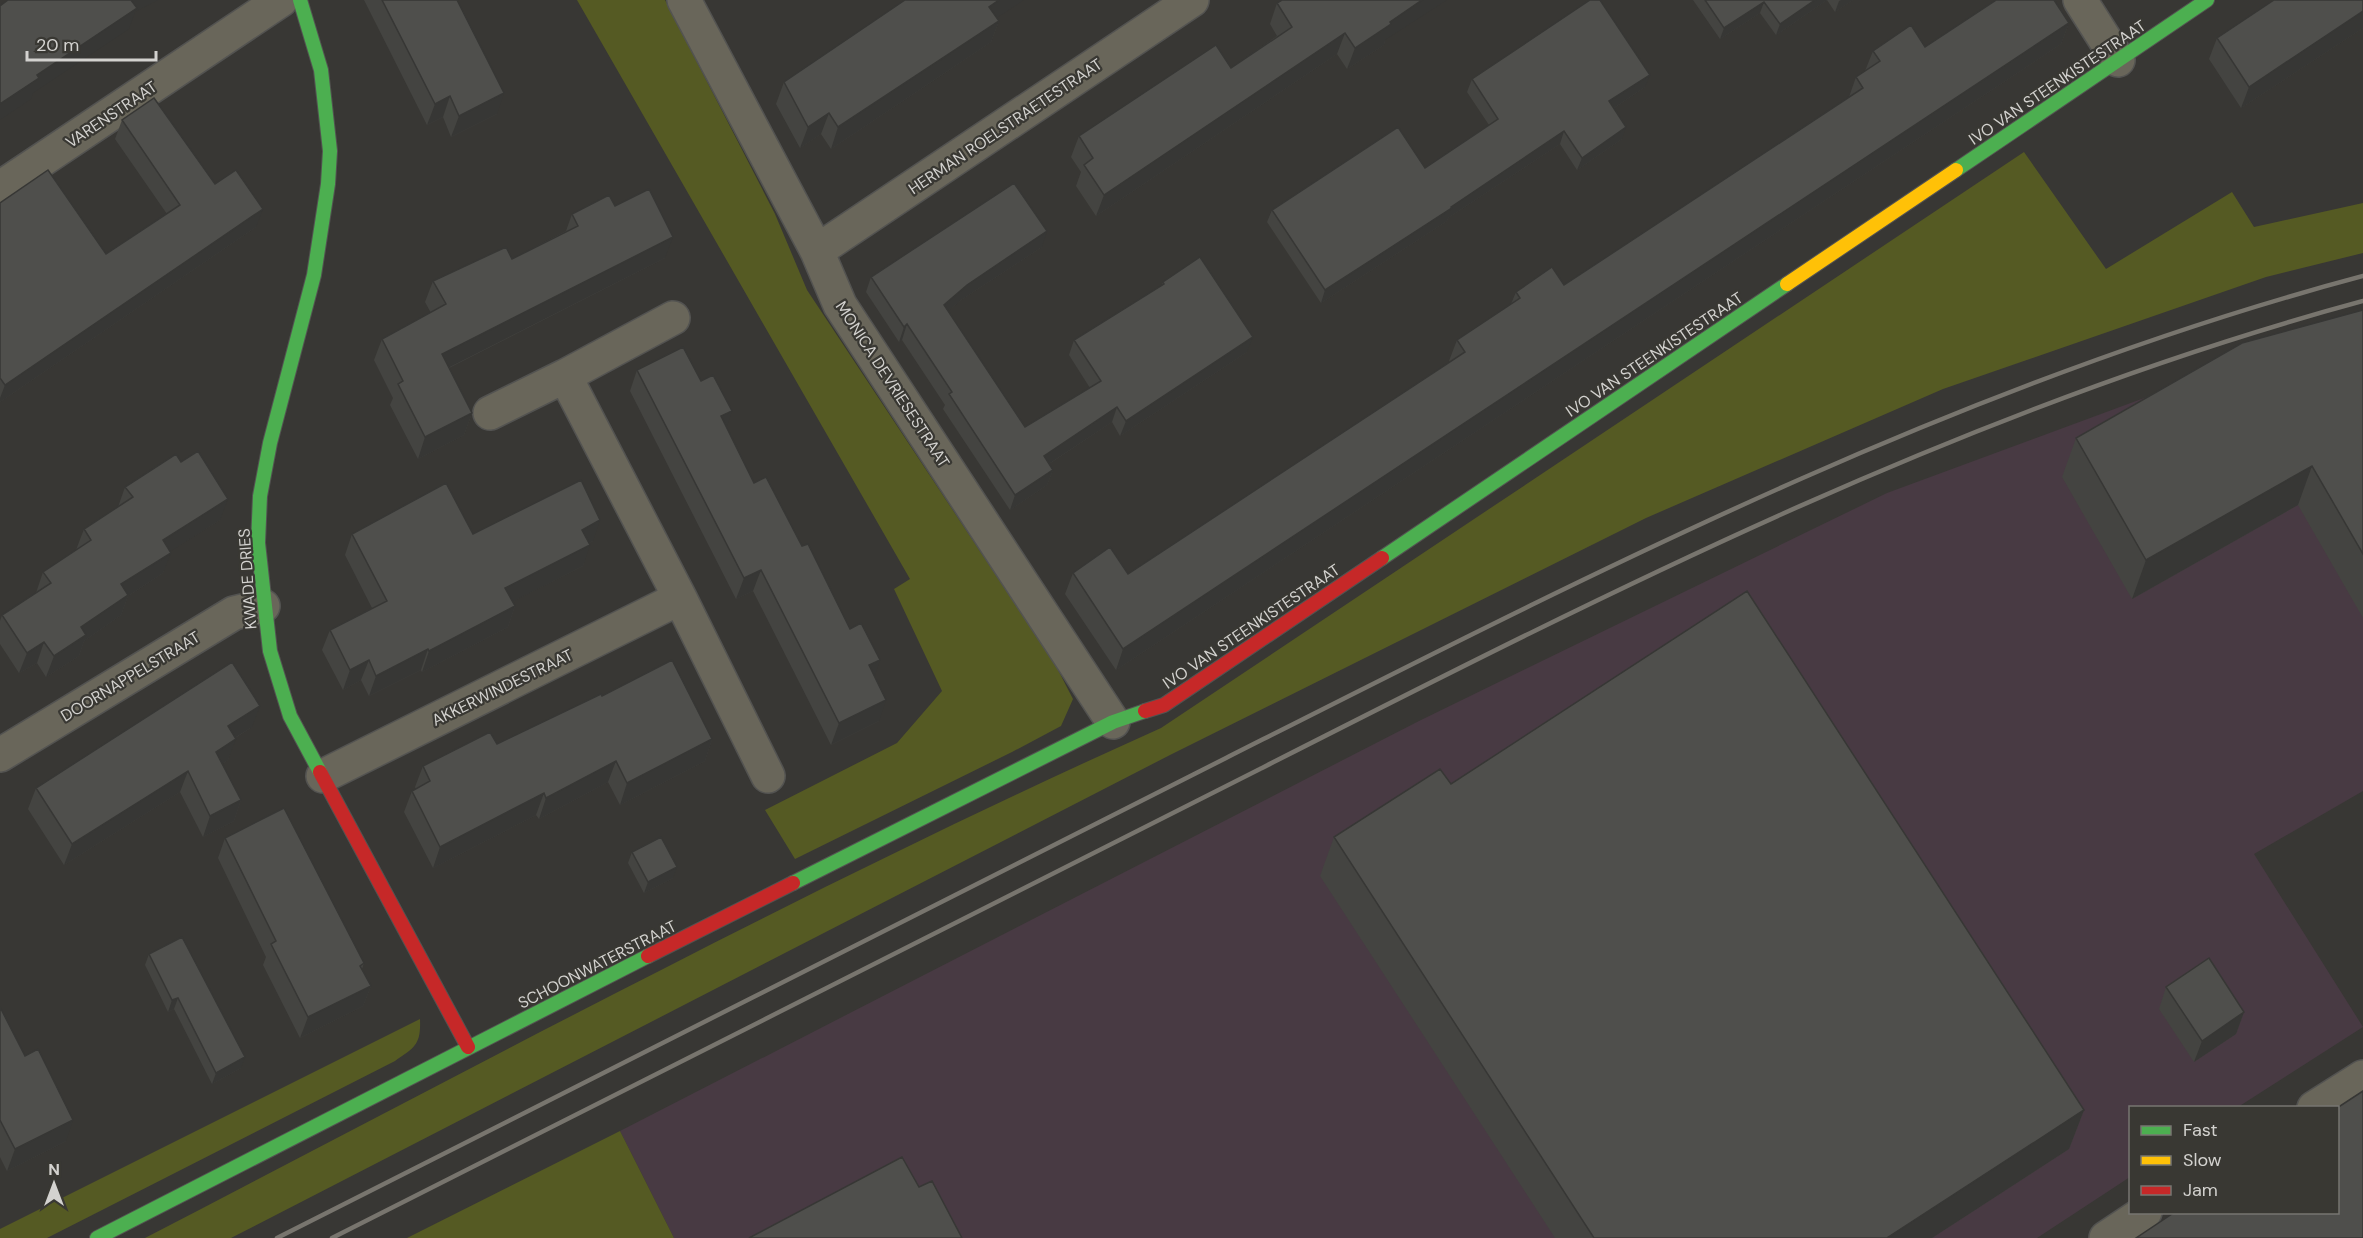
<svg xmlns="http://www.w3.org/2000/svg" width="2363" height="1238" font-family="'DM Sans',sans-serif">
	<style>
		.industrial { fill: #483a43 }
		.green { fill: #555a23 }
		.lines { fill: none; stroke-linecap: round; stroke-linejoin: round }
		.street-casing { stroke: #535351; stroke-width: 36 }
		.fast-casing { stroke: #535351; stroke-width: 16 }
		.slow-casing { stroke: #535351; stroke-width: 16 }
		.jam-casing { stroke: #535351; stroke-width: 16 }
		.street { stroke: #69665a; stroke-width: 33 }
		.fast { stroke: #4caf50; stroke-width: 14 }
		.slow { stroke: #ffc107; stroke-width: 14 }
		.jam { stroke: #c62828; stroke-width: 14 }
		.rail { stroke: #78756e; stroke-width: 4.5 }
		.wall { fill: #444441 }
		.shaded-wall { fill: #373735 }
		.building { fill: #4f4f4c; stroke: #373735; stroke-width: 1.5 }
		.labels { text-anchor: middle; stroke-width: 4.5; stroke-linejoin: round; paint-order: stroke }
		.street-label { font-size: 16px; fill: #d3d2cf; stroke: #393833 }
	</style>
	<rect width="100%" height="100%" fill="#383734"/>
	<path class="industrial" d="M2363,332V791L2254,854L2363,1027L2238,1107L2130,1108V1177L2037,1238H674L620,1131L1419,721L1887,493L2255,357Z"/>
	<path class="green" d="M577,0H665L775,214L807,290L1056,666L1073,699L1061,726L1012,752L795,859L765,810L897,743L942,691L894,589L910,579Z
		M2024,152L2106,269L2232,192L2254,227L2363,203V253L2266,277L1943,389L1646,518L1170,755L231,1238H145C481,1064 815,883 1161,728Z
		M420,1019C421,1045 415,1047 395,1061L47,1238H0V1229Z
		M620,1131L674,1238H407Z"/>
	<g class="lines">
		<defs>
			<path id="street" d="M684,0L817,251L840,305L1113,722
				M2080,0L2118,60
				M0,188L281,0
				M817,251L1192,0
				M565,376L680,598L768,776
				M490,413L565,376L673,318
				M0,755L234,613L263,606
				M323,776L680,598
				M2314,1108L2363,1077
				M2106,1238L2145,1212"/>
			<path id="fast" d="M300,0L321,70L330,151L328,184L314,275L270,443L260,496L258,543L270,651L290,716L320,772
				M1956,170L2207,0
				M1382,558L1787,284
				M793,883L1113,722L1145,711
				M97,1238L648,956"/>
			<path id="slow" d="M1787,284L1956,170"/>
			<path id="jam" d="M1145,711L1164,705L1382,558
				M320,772L468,1047
				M648,956L793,883"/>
		</defs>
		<use href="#street" class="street-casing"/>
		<use href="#fast" class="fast-casing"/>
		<use href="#slow" class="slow-casing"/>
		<use href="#jam" class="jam-casing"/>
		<use href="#street" class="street"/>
		<use href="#fast" class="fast"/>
		<use href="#slow" class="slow"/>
		<use href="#jam" class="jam"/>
		<path class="rail" d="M277,1238C593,1077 910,919 1226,758C1594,572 1963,382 2363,276
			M332,1238C639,1081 948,927 1256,771C1614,589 1973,406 2363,301"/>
	</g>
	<path class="wall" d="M364,0H457L497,114L451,137L443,117L427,125Z
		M1693,0H1853L1835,12L1827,0L1776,35L1760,13L1720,39Z
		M2363,0V28L2241,108L2209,59L2217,38Z
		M1277,3L1385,40L1384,45L1347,69L1337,54L1096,216L1076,186L1081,172L1071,157L1079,136L1231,68L1277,36L1270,24Z
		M997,18L999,21L991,42L831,149L821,134L800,148L776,104L784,82Z
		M2069,23L2061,44L1116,670L1065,594L1073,573L1128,574L1450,362L1449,361L1457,340L1511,304L1516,292L1564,285L1849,97L1856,77L1865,71L1873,51L1925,47Z
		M1472,79L1645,87L1614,108L1622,139L1577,170L1560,144L1448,218L1447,221L1321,303L1267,222L1272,210L1425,168L1489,125L1467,92Z
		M122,120L215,184L256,227L0,402V203L106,254L167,214L115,139Z
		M615,206L665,258L449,368L472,413L464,435L418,459L390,405L393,398L374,360L382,339L431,313L425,302L433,281L512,259L566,231L572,214Z
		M1042,247L961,300L948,311L1025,427L1090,388L1069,355L1074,340L1162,285L1163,282L1247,352L1120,436L1112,422L1049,464L1053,470L1047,485L1010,510L943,409L945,405L902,340L899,342L866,292L871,277Z
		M2363,310V618L2298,505L2132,599L2062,477L2076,438Z
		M637,370L701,381L726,428L754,483L802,546L875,676L879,721L831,745L753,591L736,599L630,391Z
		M125,487L220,520L170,551L163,573L128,596L121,615L84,641L79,656L46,677L37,663L19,673L0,644V621L2,615L36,593L43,572L76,550L84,529L118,507Z
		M352,534H473L593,541L589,543L583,566L513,601L515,606L508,627L422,672L421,670L369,696L361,680L343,690L322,650L330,630L372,608L345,555Z
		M602,696L712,739L705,761L620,805L608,782L539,819L536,815L433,868L404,812L412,791L416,789L415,787L423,766L497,744Z
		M252,727L235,738L228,760L222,764L241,800L234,821L203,837L180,792L64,865L28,809L36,788Z
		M1451,784L2084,1110L2069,1149L1932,1238H1555L1320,876L1334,837Z
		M225,838L364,963L362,969L371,986L363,1006L300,1038L263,965L266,957L218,858Z
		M632,852L673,878L644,893L628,863Z
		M149,954L241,1068L212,1084L174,1009L168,1012L145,965Z
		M2166,987L2244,1012L2236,1034L2194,1062L2159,1009Z
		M0,1007L66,1141L7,1171L0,1157Z"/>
	<path class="shaded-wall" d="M129,0H158L135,12L129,29L33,93L31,99L0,120V104Z
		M999,0H1024L981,28L989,7Z
		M1422,0H1447L1385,40L1384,45L1347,69L1355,48L1390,22Z
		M1815,0H1827L1776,35L1780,24Z
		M1841,0H1853L1835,12L1839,1Z
		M1764,2L1760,13L1720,39L1724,28Z
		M2363,11V28L2241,108L2249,87Z
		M999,21L991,42L831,149L838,127Z
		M2069,23L2061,44L1116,670L1123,649Z
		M1345,33L1337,54L1096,216L1104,195Z
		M1650,75L1645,87L1605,114L1609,101Z
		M504,93L497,114L451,137L459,116Z
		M450,96L443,117L427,125L435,104Z
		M829,113L821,134L800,148L808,127Z
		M1626,127L1622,139L1577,170L1582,158Z
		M1564,131L1560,144L1448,218L1447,221L1321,303L1325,290Z
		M263,209L256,227L0,402V398L5,385Z
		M1047,231L1042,247L961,300L938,320L944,305L967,285Z
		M673,237L665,258L434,375L442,354Z
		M907,324L902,340L899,342L904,327Z
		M1253,337L1247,352L1120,436L1126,421Z
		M1117,407L1112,422L1038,471L1044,456Z
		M732,411L725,432L721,416Z
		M472,413L464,435L418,459L425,437Z
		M2312,466L2298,505L2132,599L2146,560Z
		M1053,470L1047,485L1010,510L1015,495Z
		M228,499L220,520L155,561L163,540Z
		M600,520L593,541L575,550L582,530Z
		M590,545L583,566L498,609L505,588Z
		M171,553L163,573L128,596L121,615L84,641L79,656L46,677L54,656L121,584Z
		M761,570L753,591L736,599L744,578Z
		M515,606L508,627L422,672L429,651Z
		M44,642L37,663L19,673L27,653Z
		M428,649L421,670L369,696L376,676Z
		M369,660L361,680L343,690L350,670Z
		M880,660L873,681L869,665Z
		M886,700L879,721L831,745L839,723Z
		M260,706L252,727L220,747L228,726Z
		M236,739L228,760L208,773L216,752Z
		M712,739L705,761L620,805L627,783Z
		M616,761L608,782L539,819L546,798Z
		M188,771L180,792L64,865L72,844Z
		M544,793L536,815L433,868L440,847Z
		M241,800L234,821L203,837L210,816Z
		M677,867L673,878L644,893L648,882Z
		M371,986L363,1006L300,1038L308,1017Z
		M178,998L174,1009L168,1012L172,1000Z
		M2244,1012L2236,1034L2194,1062L2202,1041Z
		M245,1057L241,1068L212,1084L216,1073Z
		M2084,1110L2069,1149L1932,1238H1887Z
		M73,1120L66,1141L7,1171L15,1149Z"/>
	<path class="building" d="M8,0H131L137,8L37,75L39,78L0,104V6Z
		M382,0H457L504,93L459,116L450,96L435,104Z
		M905,0H999L989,7L999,21L838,127L829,113L808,127L784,82Z
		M1282,0H1422L1390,22L1391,24L1355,48L1345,33L1104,195L1084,165L1093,158L1079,136L1216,45L1231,68L1292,27L1277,3Z
		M1590,0H1600L1650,75L1609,101L1626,127L1582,158L1564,131L1451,207L1452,208L1325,290L1272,210L1398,127L1425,168L1498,119L1472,79Z
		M1705,0H1815L1780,24L1764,2L1724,28Z
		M1996,0H2054L2069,23L1123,649L1073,573L1110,547L1128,574L1465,352L1457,340L1520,298L1516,292L1552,267L1564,285L1863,88L1856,77L1880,61L1873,51L1911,25L1925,47Z
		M2274,0H2363V11L2249,87L2217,38Z
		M154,98L215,184L236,170L263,209L5,385L0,378V203L48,170L106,254L180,205L122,120Z
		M1014,183L1047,231L967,285L944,305L1025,427L1101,381L1074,340L1164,284L1163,282L1200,257L1253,337L1126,421L1117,407L1044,456L1053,470L1015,495L949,394L952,392L907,324L904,327L871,277Z
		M649,189L673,237L442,354L472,413L425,437L398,384L403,381L382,339L446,304L433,281L506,247L512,259L578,226L572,214L609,195L615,206Z
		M2363,310V554L2312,466L2146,560L2076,438L2242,343Z
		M683,347L701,381L713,375L732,411L721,416L754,483L766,477L802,546L808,544L850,629L861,623L880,660L869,665L886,700L839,723L761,570L744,578L637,370Z
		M198,451L228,499L163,540L171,553L121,584L128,595L81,627L86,635L54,656L44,642L27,653L2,615L51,583L43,572L91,540L84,529L133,497L125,487L176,454L181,462Z
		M581,480L600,520L582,530L590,545L505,588L515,606L429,651L428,649L376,676L369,660L350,670L330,630L387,601L352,534L446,483L473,534Z
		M1747,591L2084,1110L1887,1238H1594L1334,837L1440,769L1451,784Z
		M672,660L712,739L627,783L616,761L546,798L544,793L440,847L412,791L430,781L423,766L490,732L497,744L601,694L602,696Z
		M232,662L260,706L228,726L236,739L216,752L241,800L210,816L188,771L72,844L36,788Z
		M284,808L364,963L360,966L371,986L308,1017L271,944L276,941L225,838Z
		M661,837L677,867L648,882L632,852Z
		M182,937L245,1057L216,1073L178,998L172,1000L149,954Z
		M2209,958L2244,1012L2202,1041L2166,987Z
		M0,1007L25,1056L38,1049L73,1120L15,1149L0,1120Z
		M2363,1091V1238H2136L2175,1212H2337V1108Z
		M902,1157L919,1187L932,1181L962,1238H749Z"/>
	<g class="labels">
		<g class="street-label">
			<text transform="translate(2057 82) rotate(-34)" y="6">IVO VAN STEENKISTESTRAAT</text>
			<text transform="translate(111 114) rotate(-34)" y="6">VARENSTRAAT</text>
			<text transform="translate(1005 126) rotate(-34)" y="6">HERMAN ROELSTRAETESTRAAT</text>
			<text transform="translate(1654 354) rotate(-34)" y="6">IVO VAN STEENKISTESTRAAT</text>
			<text transform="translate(893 384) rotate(57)" y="6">MONICA DEVRIESESTRAAT</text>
			<text transform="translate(247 579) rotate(-94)" y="6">KWADE DRIES</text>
			<text transform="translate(1251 626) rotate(-34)" y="6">IVO VAN STEENKISTESTRAAT</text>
			<text transform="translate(130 676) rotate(-31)" y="6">DOORNAPPELSTRAAT</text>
			<text transform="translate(502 687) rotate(-26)" y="6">AKKERWINDESTRAAT</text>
			<text transform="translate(597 964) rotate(-27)" y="6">SCHOONWATERSTRAAT</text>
		</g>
	</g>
	<rect x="2129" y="1106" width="210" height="108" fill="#393833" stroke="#777671" stroke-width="1.5"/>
	<rect x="2141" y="1126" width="30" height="9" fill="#4caf50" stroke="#777671" stroke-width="1.5"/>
	<text x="2183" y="1136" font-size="18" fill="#d3d2cf">Fast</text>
	<rect x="2141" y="1156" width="30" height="9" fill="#ffc107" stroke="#777671" stroke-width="1.5"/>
	<text x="2183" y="1166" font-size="18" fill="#d3d2cf">Slow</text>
	<rect x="2141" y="1186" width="30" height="9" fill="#c62828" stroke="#777671" stroke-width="1.5"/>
	<text x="2183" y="1196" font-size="18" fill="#d3d2cf">Jam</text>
	<g transform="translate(54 1184)" stroke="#393833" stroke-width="4.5" paint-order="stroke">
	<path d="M0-4.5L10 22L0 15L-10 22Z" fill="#d3d2cf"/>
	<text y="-9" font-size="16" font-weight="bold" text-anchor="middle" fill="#d3d2cf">N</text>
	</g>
	<path d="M27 51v9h129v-9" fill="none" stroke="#d3d2cf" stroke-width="3"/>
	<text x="36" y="51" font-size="18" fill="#d3d2cf" stroke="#393833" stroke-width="4.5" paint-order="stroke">20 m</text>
</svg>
